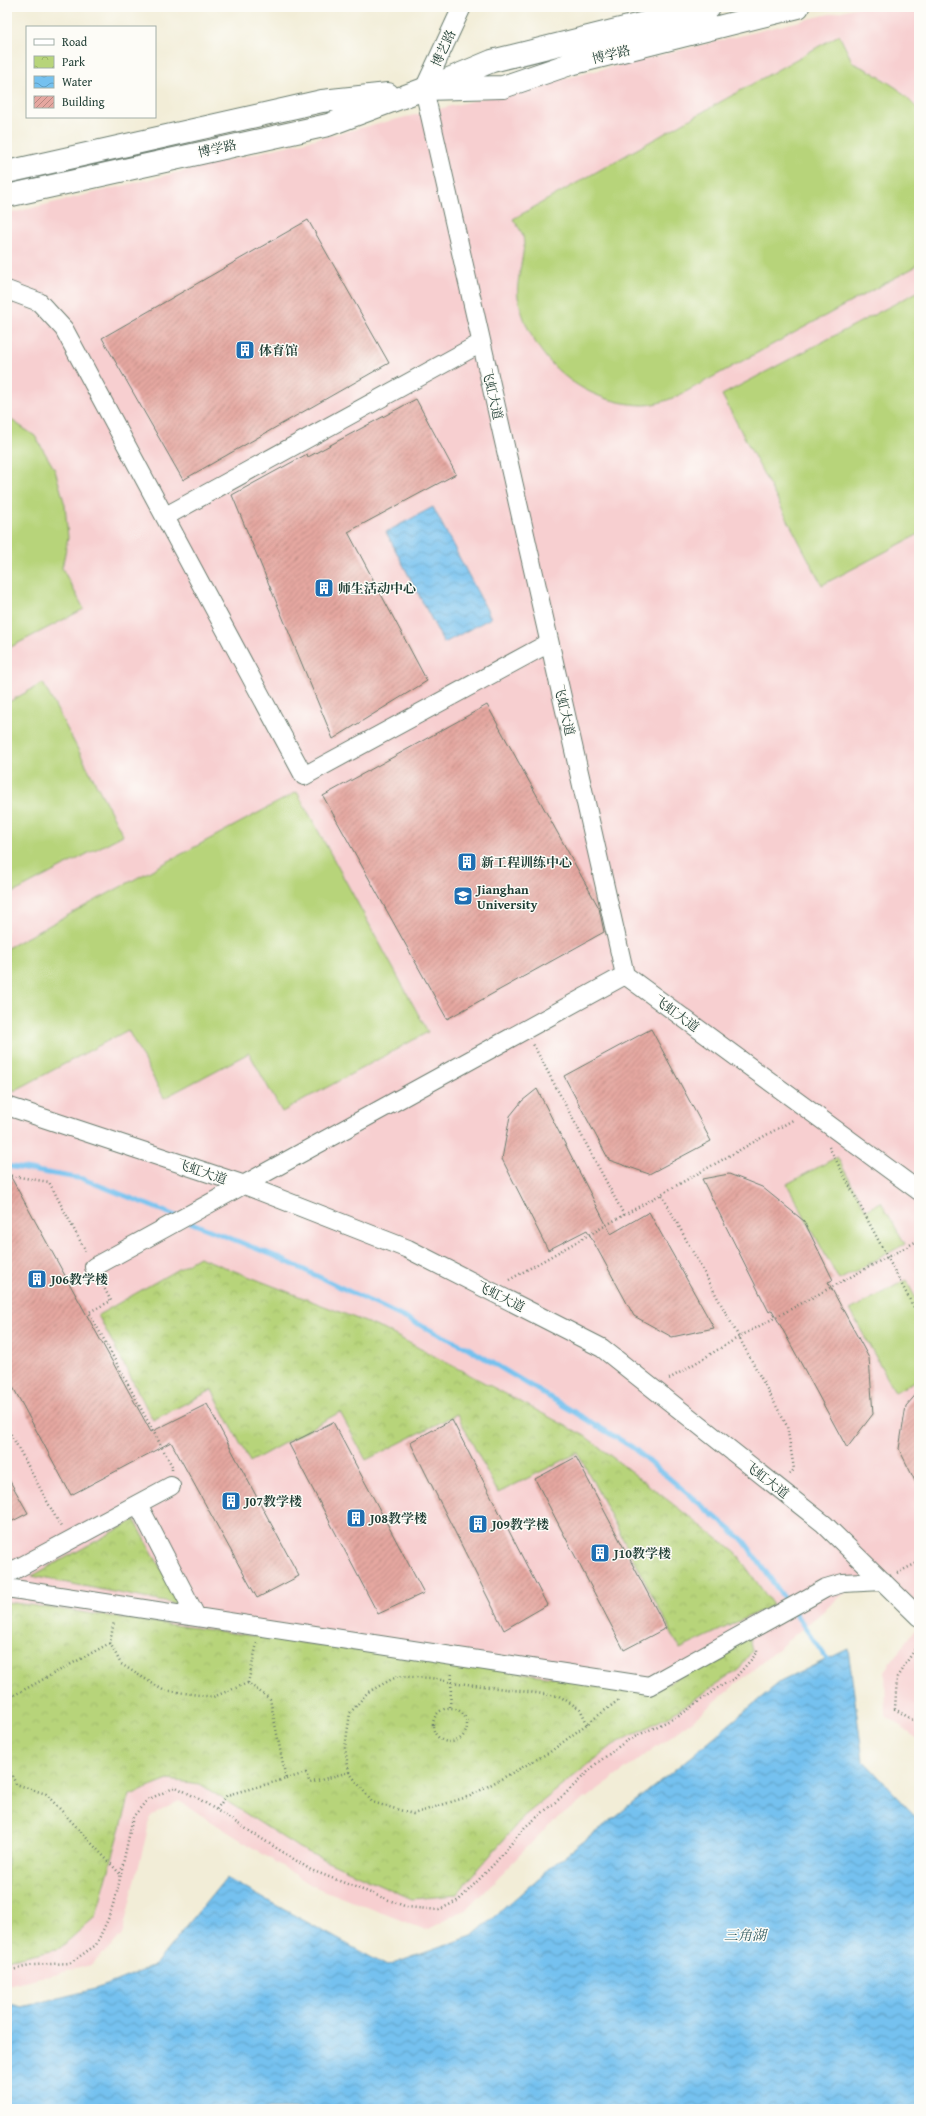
<svg xmlns="http://www.w3.org/2000/svg" width="926" height="2116" font-family="'Gentium Book Plus','Noto Serif SC',serif">
	<style>
		.built { fill: #f7cfd0 }
		.park { fill: url(#park-crowns); stroke: #6b8857 }
		.garden { fill: #b7d47a; stroke: #6b8857 }
		.water { fill: url(#water-waves); stroke: #4a7f92 }
		.lines { fill: none; stroke-linecap: round; stroke-linejoin: round }
		.stream { stroke: #75c1ef; stroke-width: 5 }
		.building { fill: url(#building-hatch) }
		.minor-casing { stroke: #697b6d; stroke-width: 20 }
		.major-casing { stroke: #697b6d; stroke-width: 24 }
		.path { stroke: #697b6d; stroke-width: 2.5; stroke-dasharray: 1 3; stroke-linecap: butt }
		.minor { stroke: #fff; stroke-width: 18 }
		.major { stroke: #fff; stroke-width: 22 }
		.labels { text-anchor: middle; stroke-width: 3; stroke-linejoin: round; paint-order: stroke }
		.street-label { font-size: 13px; fill: #1f3d34; stroke: #fdfcf7 }
		.poi-label { font-size: 13px; font-weight: bold; fill: #1f3d34; stroke: #fdfcf7; text-anchor: start }
		.water-label { font-size: 14px; font-style: italic; fill: #345e63; stroke: #fdfcf7 }
	</style>
	<defs>
		<pattern id="park-crowns" width="20" height="18" patternUnits="userSpaceOnUse"><rect width="20" height="18" fill="#b7d47a"/><path d="M2 6a3 3 0 1 1 6 0M12 15a3 3 0 1 1 6 0" fill="none" stroke="#9db76a"/></pattern>
		<pattern id="water-waves" width="16" height="10" patternUnits="userSpaceOnUse"><rect width="16" height="10" fill="#75c1ef"/><path d="M0 5q4-4 8 0t8 0" fill="none" stroke="#5f9ec2"/></pattern>
		<pattern id="building-hatch" width="6" height="6" patternUnits="userSpaceOnUse"><rect width="6" height="6" fill="#e5a7a0"/><path d="M-1 1l2-2M0 6l6-6M5 7l2-2" fill="none" stroke="#b98983"/></pattern>
	</defs>
	<rect width="100%" height="100%" fill="#fdfcf7"/>
	<filter id="ink" filterUnits="userSpaceOnUse"><feTurbulence type="fractalNoise" baseFrequency=".025" numOctaves="2"/><feDisplacementMap in="SourceGraphic" scale="8" xChannelSelector="R" yChannelSelector="G"/><feConvolveMatrix kernelMatrix="1 2 1 2 8 2 1 2 1" color-interpolation-filters="sRGB"/></filter>
	<filter id="wash" filterUnits="userSpaceOnUse"><feTurbulence type="fractalNoise" baseFrequency=".012" numOctaves="4" result="noise"/><feDisplacementMap in="SourceGraphic" scale="16" xChannelSelector="R" yChannelSelector="G"/><feGaussianBlur stdDeviation="0.9" result="paint"/><feColorMatrix in="noise" values="0 0 0 0 0 0 0 0 0 0 0 0 0 0 0 0 0 1.4 0 .05"/><feComposite in="paint" operator="in"/></filter>
	<g filter="url(#wash)">
		<rect width="100%" height="100%" fill="#f2edd7"/>
		<path class="built" d="M858,7H919V1740L886,1716L885,1671L917,1627L864,1577L693,1720L549,1825L468,1908L426,1930L313,1886L179,1801L151,1816L122,1935L92,1965L7,1985V214Z"/>
		<path class="park" d="M199,1257L383,1329L585,1436L736,1553L773,1605L680,1649L578,1453L498,1493L457,1414L366,1460L340,1412L250,1462L212,1390L153,1420L98,1315Z
			M135,1520L180,1605L32,1576Z
			M7,1602L654,1691L749,1636L752,1651L737,1671L669,1716L613,1745L524,1816L456,1895L412,1899L299,1848L200,1784L168,1780L130,1795L96,1916L60,1948L7,1960Z"/>
		<path class="garden" d="M839,35L853,63L872,72L898,89L919,110V261L915,267L689,390C676,397 659,405 643,405C581,403 530,359 518,297C515,281 527,249 523,237C522,231 516,224 513,219Z
			M919,291V534L822,585L722,395Z
			M7,417L35,436L55,470L65,505L68,538L62,568L84,609L7,649Z
			M43,683L123,835L7,896V703Z
			M297,792L428,1032L282,1112L249,1053L164,1098L128,1030L14,1091L7,1078V948Z
			M837,1157L866,1210L881,1202L905,1244L839,1280L787,1184Z
			M906,1280L919,1304V1379L895,1392L850,1310Z"/>
		<path class="water" d="M433,507L491,618L444,643L386,532Z
			M848,1649L863,1760L919,1820V2074L917,2078L919,2084V2109H7V2003L22,2007L99,1988L154,1966L226,1878L387,1966L472,1936L556,1863L661,1781L780,1682Z"/>
		<g class="lines">
			<path class="stream" d="M7,1166L83,1179L176,1216
				M187,1221L275,1256L468,1348L632,1447L744,1541L827,1659"/>
		</g>
		<g id="blocks">
			<path class="building" d="M308,220L389,363L183,480L102,338Z
				M416,399L456,474L348,532L427,681L333,739L232,495L307,454L308,457Z
				M487,705L599,908L604,932L447,1019L323,796Z
				M651,1029L711,1141L649,1174L609,1160L564,1076Z
				M537,1089L611,1234L649,1212L714,1328L672,1337L634,1316L587,1230L548,1250L502,1159L510,1116L522,1101Z
				M7,1170L151,1432L207,1404L299,1576L257,1598L171,1442L71,1495L7,1376Z
				M729,1174L762,1187L804,1221L833,1280L828,1282L869,1358L873,1414L847,1448L772,1310L769,1312L702,1179Z
				M919,1391V1489L899,1449L906,1406Z
				M452,1420L547,1605L504,1630L410,1442Z
				M333,1422L424,1593L378,1614L289,1444Z
				M576,1457L666,1628L624,1650L535,1479Z
				M7,1476L28,1513L7,1524Z"/>
		</g>
	</g>
	<g filter="url(#ink)">
		<use href="#blocks" fill-opacity="0" stroke="#697b6d" stroke-width="1"/>
		<g class="lines">
			<defs>
				<path id="minor" d="M462,7L424,89L625,975L919,1191
					M7,290L39,302L64,329L304,776L549,643
					M166,516L481,343
					M7,1106L242,1184L408,1249L602,1348L824,1524L919,1617
					M94,1267L625,975
					M138,1504L196,1616
					M7,1574L171,1486
					M7,1588L649,1686L826,1588L843,1583L883,1581"/>
				<path id="major" d="M437,84L492,61L709,7
					M7,172L322,101L388,94
					M7,196L328,125L424,89L503,87L570,64L798,7"/>
			</defs>
			<use href="#minor" class="minor-casing"/>
			<use href="#major" class="major-casing"/>
			<path class="path" d="M829,1147L919,1317
				M7,1175L49,1182L86,1252
				M662,1195L787,1426L794,1469L790,1475
				M624,1215L793,1120
				M509,1280L624,1215L533,1044
				M101,1282L111,1301L89,1312L172,1466V1470
				M669,1379L739,1337L919,1240
				M7,1427L61,1527
				M897,1573L919,1562
				M110,1643L121,1664L163,1690L213,1697L248,1683L270,1699L286,1779L227,1795L216,1810
				M919,1643L897,1677L895,1709L919,1724
				M248,1683L257,1643
				M7,1699L110,1643L114,1621
				M450,1707L452,1672
				M433 1725a17 17 0 1 1 34 0a17 17 0 1 1-34 0Z
				M7,1765L16,1784L46,1794L121,1875
				M349,1772L372,1802L413,1814L470,1796L550,1752L620,1699
				M286,1779L306,1773L310,1783L349,1772L345,1748L350,1713L368,1692L398,1676L431,1678L451,1682L559,1696L580,1709L588,1725
				M7,1971L34,1965L70,1963L96,1945L109,1917L117,1892L133,1817L147,1800L176,1787L199,1799L311,1870L407,1907L439,1910L459,1900L495,1863L525,1827L564,1795L596,1764L626,1741L679,1716L716,1689L735,1678L757,1653V1647"/>
			<use href="#minor" class="minor"/>
			<use href="#major" class="major"/>
		</g>
	</g>
	<defs>
		<symbol id="building-square" viewBox="-11 -11 22 22"><rect x="-9" y="-9" width="18" height="18" rx="4" fill="#1f6fb2" stroke="#fdfcf7"/><path d="M-4-6H4V6H1V3H-1V6H-4ZM-2.5-4.3h1.7v1.8h-1.7ZM.8-4.3h1.7v1.8H.8ZM-2.5-1h1.7V.8h-1.7ZM.8-1h1.7V.8H.8Z" fill="#fff"/></symbol>
		<symbol id="university-square" viewBox="-11 -11 22 22"><rect x="-9" y="-9" width="18" height="18" rx="4" fill="#1f6fb2" stroke="#fdfcf7"/><path d="M0-5L7-2L0 1L-7-2ZM-4 1L0 2.5L4 1V4Q0 6-4 4Z" fill="#fff"/></symbol>
	</defs>
	<g fill-rule="evenodd">
		<use href="#building-square" x="234" y="339" width="22" height="22"/>
		<use href="#building-square" x="313" y="577" width="22" height="22"/>
		<use href="#building-square" x="456" y="851" width="22" height="22"/>
		<use href="#university-square" x="452" y="885" width="22" height="22"/>
		<use href="#building-square" x="26" y="1268" width="22" height="22"/>
		<use href="#building-square" x="220" y="1490" width="22" height="22"/>
		<use href="#building-square" x="345" y="1507" width="22" height="22"/>
		<use href="#building-square" x="467" y="1513" width="22" height="22"/>
		<use href="#building-square" x="589" y="1542" width="22" height="22"/>
	</g>
	<g class="labels">
		<g class="street-label">
			<text transform="translate(443 48) rotate(-65)" y="5">博艺路</text>
			<text transform="translate(611 54) rotate(-14)" y="5">博学路</text>
			<text transform="translate(217 148) rotate(-12)" y="5">博学路</text>
			<text transform="translate(493 394) rotate(77)" y="5">飞虹大道</text>
			<text transform="translate(565 710) rotate(77)" y="5">飞虹大道</text>
			<text transform="translate(677 1013) rotate(36)" y="5">飞虹大道</text>
			<text transform="translate(202 1171) rotate(19)" y="5">飞虹大道</text>
			<text transform="translate(501 1296) rotate(27)" y="5">飞虹大道</text>
			<text transform="translate(767 1479) rotate(38)" y="5">飞虹大道</text>
		</g>
		<g class="poi-label">
			<text x="259" y="355">体育馆</text>
			<text x="338" y="593">师生活动中心</text>
			<text x="481" y="867">新工程训练中心</text>
			<text x="477" y="894">Jianghan<tspan x="477" dy="15">University</tspan></text>
			<text x="51" y="1284">J06教学楼</text>
			<text x="245" y="1506">J07教学楼</text>
			<text x="370" y="1523">J08教学楼</text>
			<text x="492" y="1529">J09教学楼</text>
			<text x="614" y="1558">J10教学楼</text>
		</g>
		<g class="water-label">
			<text x="745" y="1940">三角湖</text>
		</g>
	</g>
	<rect width="926" height="2116" fill="none" stroke="#fdfcf7" stroke-width="24"/>
	<rect x="26" y="26" width="130" height="92" fill="#fdfcf7" stroke="#a4b0a9"/>
	<rect x="34" y="39" width="20" height="6" fill="#ffffff" stroke="#a4b0a9"/>
	<text x="62" y="46" font-size="12" fill="#1f3d34">Road</text>
	<rect x="34" y="56" width="20" height="12" fill="url(#park-crowns)" stroke="#a4b0a9"/>
	<text x="62" y="66" font-size="12" fill="#1f3d34">Park</text>
	<rect x="34" y="76" width="20" height="12" fill="url(#water-waves)" stroke="#a4b0a9"/>
	<text x="62" y="86" font-size="12" fill="#1f3d34">Water</text>
	<rect x="34" y="96" width="20" height="12" fill="url(#building-hatch)" stroke="#a4b0a9"/>
	<text x="62" y="106" font-size="12" fill="#1f3d34">Building</text>
</svg>
